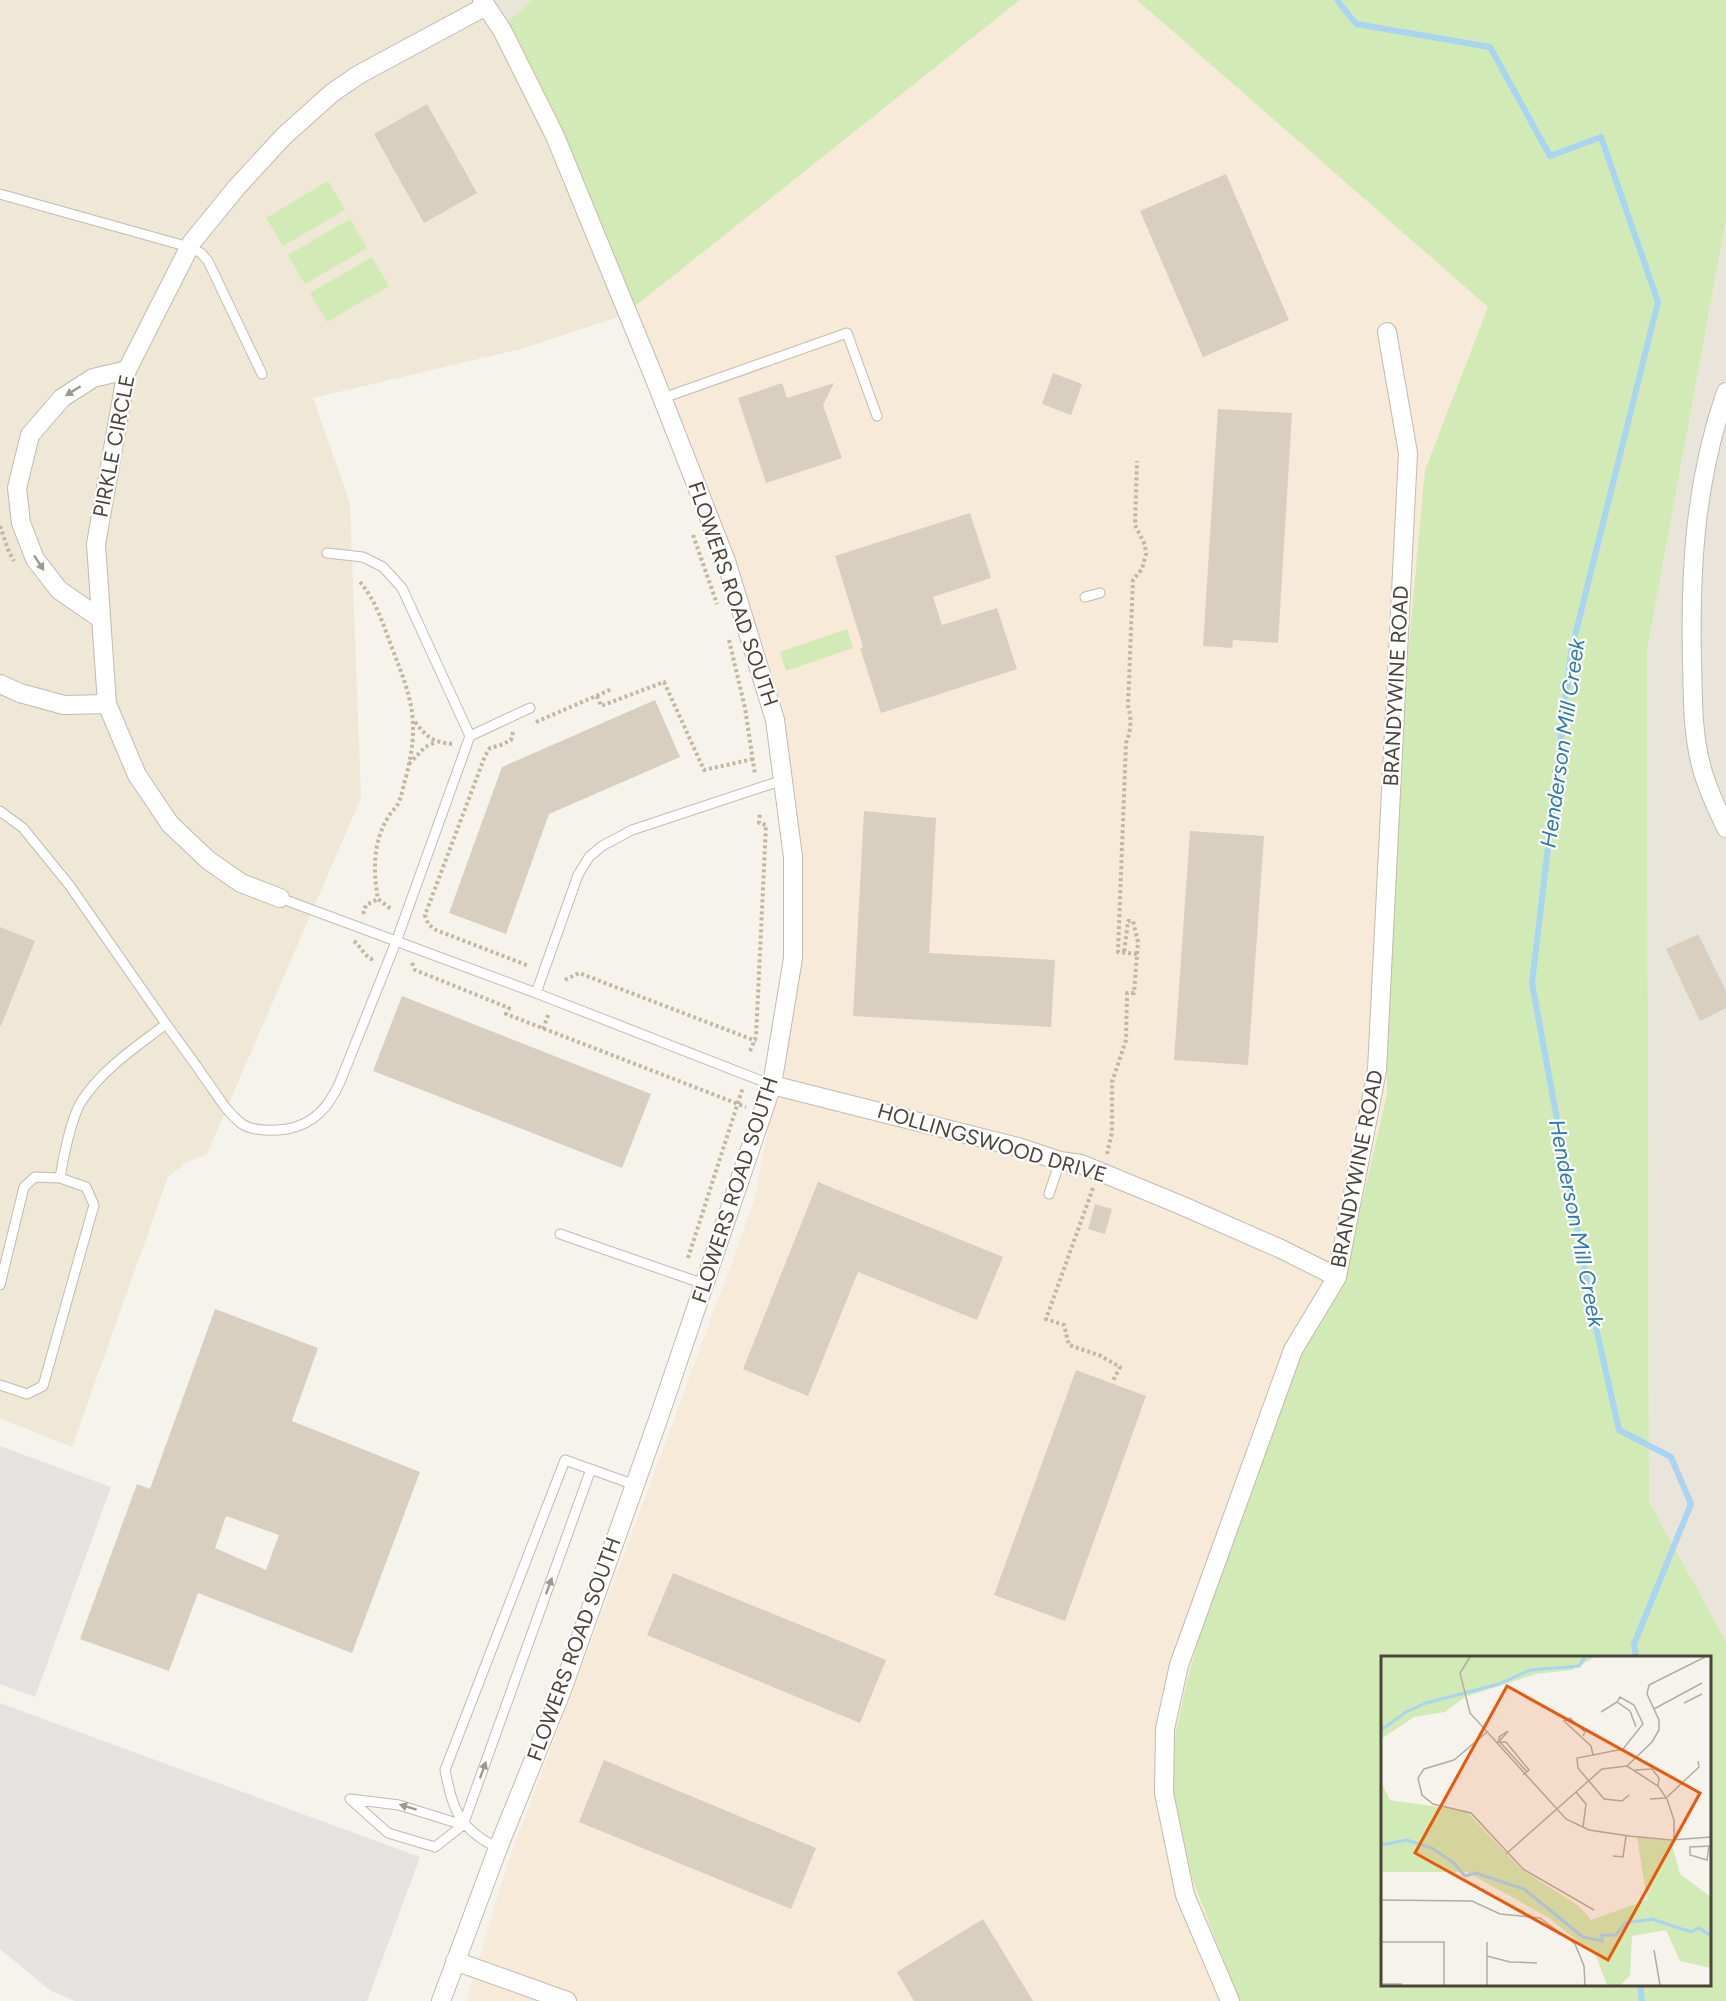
<svg xmlns="http://www.w3.org/2000/svg" width="1726" height="2001" font-family="Figtree,sans-serif">
	<style>
		.residential { fill: #eae5da }
		.commercial { fill: #f7ead8 }
		.education { fill: #efe8d6 }
		.green { fill: #d2eab5; fill-rule: evenodd }
		.parking { fill: #e5e3e0 }
		.lines { fill: none; stroke-linecap: round; stroke-linejoin: round }
		.stream { stroke: #a9d4f2; stroke-width: 6 }
		.building { fill: #d8cfc1; fill-rule: evenodd }
		.service-casing { stroke: #c2bbae; stroke-width: 11 }
		.minor-casing { stroke: #c2bbae; stroke-width: 20 }
		.path { stroke: #c4b79f; stroke-width: 4; stroke-dasharray: 3 3; stroke-linecap: butt }
		.service { stroke: #fff; stroke-width: 9 }
		.minor { stroke: #fff; stroke-width: 18 }
		.oneway { fill: #9c9892 }
		.labels { text-anchor: middle; stroke-width: 4.5; stroke-linejoin: round; paint-order: stroke }
		.street-label { font-size: 21px; fill: #4b4439; stroke: #fff }
		.water-label { font-size: 22px; font-style: italic; fill: #2e7ab2; stroke: #fff }
		.inset-river { fill: none; stroke: #a9d4f2; stroke-width: 3 }
		.inset-road { fill: none; stroke: #b2ada4; stroke-width: 1.5 }
		.view { fill: #e8590c; fill-opacity: 0.15; stroke: #e8590c; stroke-width: 3 }
		.inset-edge { fill: none; stroke: #4b4439; stroke-width: 3 }
	</style>
	<rect width="100%" height="100%" fill="#f6f3ec"/>
	<path class="residential" d="M487,0H532L506,23Z
		M1726,220V1641L1649,1502L1647,651Z"/>
	<path class="commercial" d="M1020,0H1137L1488,307L1425,470L1386,892L1387,1094L1353,1241L1225,1544L1187,1681L1165,1781L1189,1870L1239,2001H466L507,1865L636,1522L754,1202L790,1015V759L624,315Z"/>
	<path class="education" d="M0,0H487L624,315L521,349L313,398L350,503L361,798L207,1154L185,1163L168,1177L72,1447L0,1418Z"/>
	<path class="green" d="M532,0H1020L624,315L506,23Z
		M1137,0H1726V220L1647,651L1649,1502L1726,1641V2001H1239L1189,1870L1165,1782L1187,1681L1225,1544L1297,1349L1353,1241L1387,1094L1386,892L1425,470L1488,307ZM1382,1658H1710V1984H1382Z
		M328,181L345,210L283,246L266,218Z
		M350,219L367,248L305,284L288,255Z
		M372,257L389,286L327,322L310,293Z
		M847,629L853,648L786,671L780,652Z"/>
	<path class="parking" d="M0,1446L111,1487L35,1697L0,1684Z
		M0,1703L420,1857L367,2001H75L51,1991L0,1949Z"/>
	<g class="lines">
		<path class="stream" d="M1337,0L1356,24L1490,47L1550,156L1601,137L1658,302L1571,652L1532,983L1592,1310L1619,1430L1671,1457L1691,1504L1634,1644L1636,1658
			M1640,1984L1642,2001"/>
	</g>
	<path class="building" d="M427,104L477,193L424,223L374,134Z
		M1226,174L1289,320L1203,357L1140,211Z
		M1053,373L1082,384L1071,415L1042,404Z
		M782,383L787,398L834,383L823,405L842,458L766,483L738,398Z
		M1218,409L1292,413L1278,643L1233,640L1232,648L1203,646Z
		M970,513L991,578L933,597L942,625L997,608L1017,669L881,713L860,648L863,647L835,556Z
		M655,700L680,757L549,814L506,934L449,913L502,767Z
		M864,811L936,818L929,953L1055,960L1051,1027L853,1016Z
		M1190,831L1264,836L1248,1065L1174,1060Z
		M0,927L35,941L1,1026L0,1025Z
		M1698,934L1726,991V1008L1700,1021L1666,949Z
		M402,996L651,1094L622,1168L373,1071Z
		M818,1182L1003,1257L977,1320L858,1272L808,1396L743,1369Z
		M1095,1204L1112,1209L1105,1234L1088,1229Z
		M215,1309L318,1348L292,1421L420,1472L352,1653L198,1593L169,1671L80,1639L137,1484L150,1489ZM226,1516L279,1535L266,1570L215,1548Z
		M1076,1370L1146,1396L1065,1621L994,1595Z
		M673,1573L886,1660L860,1723L647,1635Z
		M604,1760L816,1848L791,1909L579,1822Z
		M983,1919L1033,2001H914L897,1972Z"/>
	<g class="lines">
		<defs>
			<path id="service" d="M0,194L189,247L201,253L208,261L262,374
				M663,398L847,333L877,416
				M1085,597L1100,593
				M470,736L530,708
				M0,811L23,828L70,886L166,1024
				M280,898L536,993L578,875L589,857L602,846L632,830L783,780
				M536,993L772,1085
				M60,1178C63,1158 71,1119 81,1102C102,1069 135,1048 166,1024C179,1042 192,1059 204,1077C216,1093 226,1112 242,1124C255,1132 273,1131 287,1129C315,1124 329,1106 340,1082L396,942L470,736L402,588L383,567L363,557L327,553
				M1049,1194L1060,1161
				M560,1234L704,1284
				M0,1285L24,1187L35,1177L60,1178L86,1187L94,1205L43,1386L27,1394L0,1385
				M463,1825L399,1805L350,1799L388,1833L435,1847L463,1825L591,1469
				M498,1848C459,1829 453,1810 445,1770L565,1460L635,1485"/>
			<path id="minor" d="M1726,392C1695,482 1690,567 1692,661C1693,696 1692,731 1701,765C1706,787 1717,808 1726,828
				M101,619L59,590L35,559L21,523L17,488L30,435L62,398L93,378L127,370
				M0,684L20,693L64,705L107,704
				M280,898L241,883L208,860L170,824L137,775L107,704L96,544L127,370L192,242L237,187L284,136L332,93L358,75L486,6
				M772,1085L1018,1147L1060,1161L1081,1164L1183,1206L1281,1249L1337,1277
				M455,1961L567,2001
				M441,2001L498,1848L562,1690L659,1417L772,1085L793,958V857L775,720L726,561L654,377L555,136L502,30L482,0
				M1230,2001L1185,1895L1164,1793L1165,1729L1179,1665L1293,1350L1337,1277L1377,1070L1408,453L1387,332"/>
		</defs>
		<use href="#service" class="service-casing"/>
		<use href="#minor" class="minor-casing"/>
		<path class="path" d="M0,526L9,552L14,561
			M693,535L717,604
			M360,582C376,600 384,627 392,648C412,699 420,722 406,777C403,786 402,796 398,804C395,809 390,813 387,819C373,843 373,871 378,899L391,909
			M729,640L745,708L755,774
			M597,696L601,706L664,682L704,770L753,759
			M415,722C428,738 432,742 453,744
			M536,722L612,689
			M513,732L511,740L501,745L490,748L485,756L425,915L428,924L436,930L529,966
			M409,764L425,747L436,742
			M363,914L366,905L378,899
			M354,941C361,947 364,955 371,959L375,957
			M1137,954L1118,952L1126,743C1131,731 1132,719 1128,706L1133,580L1142,569L1146,554L1145,545L1135,525L1137,461
			M412,963L415,970L509,1008L506,1014L746,1107
			M565,980L579,973L756,1041
			M543,1029L549,1013
			M750,1051L756,1037L766,825L759,823L760,813
			M1107,1154L1112,1132V1082L1126,1040L1127,993H1134L1138,942L1133,921H1128L1124,953
			M1093,1188L1046,1319L1064,1325L1069,1345L1101,1356L1120,1367L1113,1381
			M688,1258L743,1087"/>
		<use href="#service" class="service"/>
		<use href="#minor" class="minor"/>
	</g>
	<defs><path id="oneway-solid" d="M-6-.8H1V-3.2L6.5 0L1 3.2V.8H-6Z" transform="scale(1.5)"/></defs>
	<g class="oneway">
		<use href="#oneway-solid" transform="translate(73 391) rotate(148)"/>
		<use href="#oneway-solid" transform="translate(39 563) rotate(57)"/>
		<use href="#oneway-solid" transform="translate(549 1586) rotate(-70)"/>
		<use href="#oneway-solid" transform="translate(483 1770) rotate(-70)"/>
		<use href="#oneway-solid" transform="translate(408 1807) rotate(-163)"/>
	</g>
	<g class="labels">
		<g class="street-label">
			<text transform="translate(114 446) rotate(-79)" y="7">PIRKLE CIRCLE</text>
			<text transform="translate(733 594) rotate(71)" y="7">FLOWERS ROAD SOUTH</text>
			<text transform="translate(1396 686) rotate(-87)" y="7">BRANDYWINE ROAD</text>
			<text transform="translate(992 1143) rotate(16)" y="7">HOLLINGSWOOD DRIVE</text>
			<text transform="translate(1357 1169) rotate(-79)" y="7">BRANDYWINE ROAD</text>
			<text transform="translate(735 1190) rotate(-72)" y="7">FLOWERS ROAD SOUTH</text>
			<text transform="translate(574 1649) rotate(-70)" y="7">FLOWERS ROAD SOUTH</text>
		</g>
		<g class="water-label">
			<text transform="translate(1562 743) rotate(-82)" y="8">Henderson Mill Creek</text>
			<text transform="translate(1577 1223) rotate(79)" y="8">Henderson Mill Creek</text>
		</g>
	</g>
	<g transform="translate(1381 1656)">
		<rect width="330" height="330" fill="#f6f3ec"/>
		<path d="M0,1H214L191,14L155,18L84,41L64,56L33,61L0,83ZM0,126L9,144L85,155L140,213L198,250L210,264L266,244L256,181L290,185L299,218L330,241V312L299,305L285,274L251,280L249,320L239,329H226L215,300L168,262L86,216H0Z" fill="#d2eab5"/>
		<path class="inset-river" d="M0,74L25,56L45,47L118,28L149,14L198,10L204,1M0,189L26,184L51,192L73,207L84,220L95,217L143,233L202,281L221,285V279H235L244,267L271,263L310,276L318,272L330,280"/>
		<path class="inset-road" d="M89,1L79,17L89,57L185,163L208,174L248,180L290,184L330,181M303,47L321,38M273,53L321,27M220,56L236,46M127,75L124,79L118,85V81ZM106,76L73,104L43,113L37,122L41,139L52,148L90,157L142,213L213,254M202,80L204,76L189,62L183,65L210,90L212,99L196,102L197,112L223,143L241,145L248,139M118,85L146,116M115,86H125L148,114L142,119M212,99L242,93L262,68L253,49L239,41L236,46L249,55L255,71M246,110L271,86L278,74V64L266,38L268,29L324,1M254,114L271,113L278,122L277,130M269,143L285,142L318,111L317,105M202,171L205,148L195,136L221,113L246,110L277,130L286,143L293,164V184M328,190L326,204L309,199V191L330,190M125,198L195,136M232,200L242,201L245,180M0,244L91,245L119,258L159,262L194,288L203,310L204,329M0,286H63V329M106,286V329M273,294L279,329M106,300L129,306L156,307M0,328H21"/>
		<path class="view" d="M126,30L319,137L227,304L34,197Z"/>
		<rect width="330" height="330" class="inset-edge"/>
	</g>
</svg>
